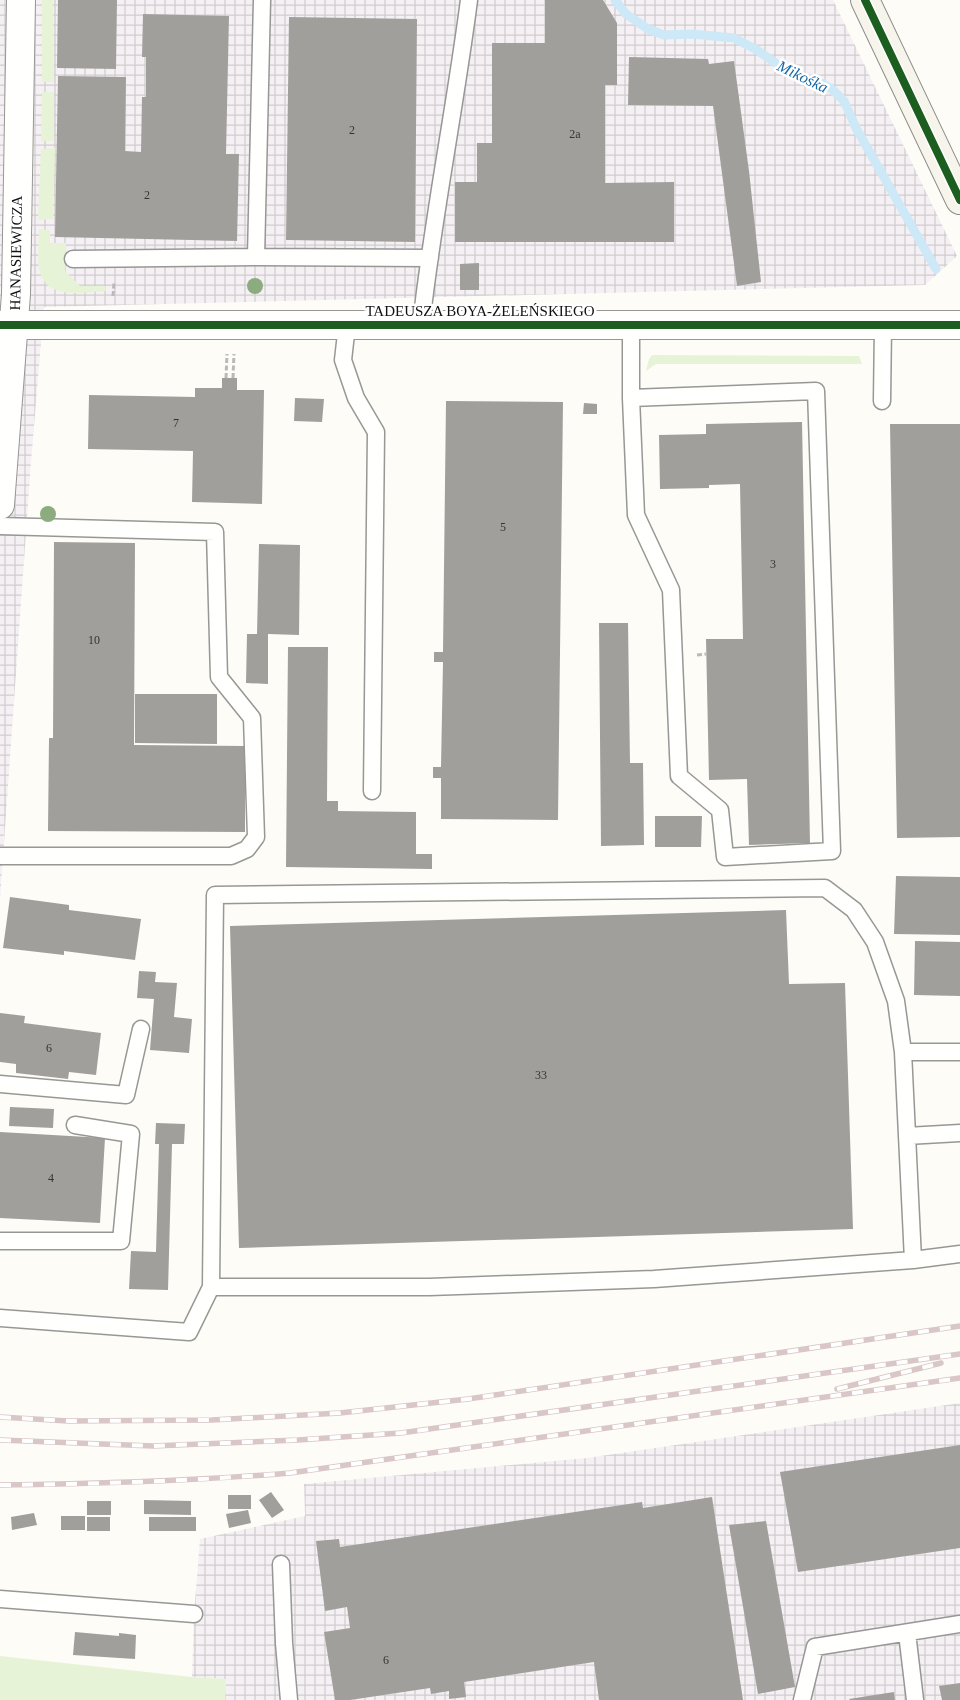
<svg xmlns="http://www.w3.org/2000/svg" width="960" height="1700" font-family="Georgia,serif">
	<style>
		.industrial { fill: url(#industrial-grid) }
		.grass { fill: #e7f3d7 }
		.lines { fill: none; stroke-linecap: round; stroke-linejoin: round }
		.stream { stroke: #cde8f7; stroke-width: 9 }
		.building { fill: #a19f9c }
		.lane-casing { stroke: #979795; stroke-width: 19 }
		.street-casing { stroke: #979795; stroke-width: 30 }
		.secondary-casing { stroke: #8e8d8b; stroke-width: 30 }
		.path { stroke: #b9b9b8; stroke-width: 3; stroke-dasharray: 5 2.5; stroke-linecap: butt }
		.lane { stroke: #fffffe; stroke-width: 16 }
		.street { stroke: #fffffe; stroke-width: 28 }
		.secondary { stroke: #f6f4eb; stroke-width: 28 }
		.rail-casing { stroke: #d9c6c7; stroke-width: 5.5 }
		.rail { stroke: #fff; stroke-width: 4; stroke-dasharray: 11; stroke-linecap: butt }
		.cycleway-casing { stroke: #fff; stroke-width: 11 }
		.cycleway { stroke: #1b5e20; stroke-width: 8 }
		.tree { fill: #8cac80 }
		.labels { text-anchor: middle; stroke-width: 5; stroke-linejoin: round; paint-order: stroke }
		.number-label { font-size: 12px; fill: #353434 }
		.street-label { font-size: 15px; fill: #111; stroke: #fff }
		.water-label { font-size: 16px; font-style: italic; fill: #1768a6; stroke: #fff }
	</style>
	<defs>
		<pattern id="industrial-grid" width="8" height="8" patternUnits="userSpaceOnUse" patternTransform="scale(1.25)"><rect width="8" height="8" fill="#f5f0f3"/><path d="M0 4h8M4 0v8" fill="none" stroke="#d1cdcf"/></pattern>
	</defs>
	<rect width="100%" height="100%" fill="#fdfcf7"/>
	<path class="industrial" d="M0,0H833L957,256L925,285L44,307L31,462L0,899Z
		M960,1403V1700H225L226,1679L192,1677L194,1614L200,1539L305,1516L304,1484L587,1458Z"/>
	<path class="grass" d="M42,0H53L54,82H42Z
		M42,92H54V141H41Z
		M55,148L53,219L38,220L41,149Z
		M39,229L50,230V243H66L65,271L80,286H105L106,291C82,292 46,301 39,269C37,257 39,241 39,229Z
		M652,355L859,356L862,364H656L646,371L649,359Z
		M0,1656L192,1677L226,1679L225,1700H0Z"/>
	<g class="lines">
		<path class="stream" d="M615,0L626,14L648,29L664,35L692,34L734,38L757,50L781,67L798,77L821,83L833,90L844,101L856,128L936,269"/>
	</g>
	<path class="building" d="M58,0H117L116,69L57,68Z
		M545,0H603L617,23V85H605V183L674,182V242H455V182H477V143H492V43H545Z
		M143,14L229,16L226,154H239L237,241L55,237L58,76L126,77L125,151L141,152L142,97H146V57H142Z
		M289,17L417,19L415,242L286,240Z
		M629,57L708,59L709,64L734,61L749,171L761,282L737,286L713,106L628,105Z
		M479,263V290H460V264Z
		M222,378H237V390H264L262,504L192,502L193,451L88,449L89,395L195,397V388H222Z
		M295,398L324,399L322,422L294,421Z
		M446,401L563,402L558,820L441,819V778H433V767H441L443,662H434V652H443Z
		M584,403L597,404V414H583Z
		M802,422L810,843L749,845L747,779L709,780L706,639H743L740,484L709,485V488L660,489L659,435L706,434V424Z
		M890,424H960V837L897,838Z
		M54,542L135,543L134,745L245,746V832L48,831L49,738H53Z
		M259,544L300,545L299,635L268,634V684L246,683L247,634H257Z
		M599,623H628L630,763H643L644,845L601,846Z
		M288,647H328L327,801H338V811L416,812V854H432V869L286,867Z
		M135,694H217V744L135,743Z
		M655,816H702L701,847H655Z
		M896,876L960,877V935L894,934Z
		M10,897L69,905V910L141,919L135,960L64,951V955L3,948Z
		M786,910L789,984L845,983L853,1229L239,1248L230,926Z
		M915,941L960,942V996L914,995Z
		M139,971L156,972L155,982L177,983L174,1017L192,1019L189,1053L150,1050L154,999L137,998Z
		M0,1013L25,1016L24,1023L101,1033L96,1075L69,1072L68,1079L16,1073V1064L0,1062Z
		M10,1107L54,1109L53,1128L9,1126Z
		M156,1123L185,1124L184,1144H172L168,1290L129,1289L131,1251L156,1252L159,1144H155Z
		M0,1132L105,1138L100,1223L0,1218Z
		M960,1445V1548L798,1572L780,1472Z
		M271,1492L284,1510L272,1518L259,1500Z
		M228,1495H251V1509H228Z
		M712,1497L743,1700H599L594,1662L464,1682L466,1697L449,1699V1691L431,1694L430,1688L350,1700H335L324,1632L350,1628L347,1607L325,1611L316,1541L339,1539L340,1547L642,1502L643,1508Z
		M144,1500L191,1501V1515L144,1514Z
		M87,1501H111V1515H87Z
		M248,1510L251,1523L229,1528L226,1514Z
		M34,1513L37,1525L12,1530L11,1517Z
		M61,1516H85V1530H61Z
		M87,1517H110V1531H87Z
		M149,1517H196V1531H149Z
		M766,1521L795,1687L758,1694L729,1525Z
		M75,1632L119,1636V1633L136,1635L135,1659L73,1655Z
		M960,1683V1700H942L939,1686Z
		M894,1692L895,1700H850L849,1699Z"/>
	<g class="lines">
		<defs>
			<path id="lane" d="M262,0L256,257L430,258
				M73,259L256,257
				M347,325L343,360L356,398L376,432L372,791
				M421,325C433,216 455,109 469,0
				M631,398L816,391L832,851L725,857L720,810L679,776L671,590L636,515L631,398V325
				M882,401L883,326
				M0,526L215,532L219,677L252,718L256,837L247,849L231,856H0
				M903,1052H960
				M0,1084L126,1095L141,1029
				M907,1136L960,1133
				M0,1241H121L131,1134L75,1125
				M211,1287L215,895L825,888L854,910L875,942L896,1001L903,1052L913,1260
				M0,1318L189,1332L211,1287H429L654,1279L913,1260L960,1254
				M281,1564L284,1643L289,1700
				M0,1599L194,1614
				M907,1633L915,1700
				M802,1700L815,1647L960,1624"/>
			<path id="street" d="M0,325H960
				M0,505L16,294L21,0"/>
			<path id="secondary" d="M865,0L960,200"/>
		</defs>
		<use href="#lane" class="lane-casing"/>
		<use href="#street" class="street-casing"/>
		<use href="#secondary" class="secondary-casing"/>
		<path class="path" d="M113,296L114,282
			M226,378L227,354
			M233,378L234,354
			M697,655L706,654"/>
		<use href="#lane" class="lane"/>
		<use href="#street" class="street"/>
		<use href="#secondary" class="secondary"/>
		<defs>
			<path id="rail" d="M837,1389L941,1363
				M0,1417L68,1421L212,1420L340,1413L468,1399L960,1326
				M0,1440L153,1446L298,1440L401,1433L960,1354
				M0,1485C97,1484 194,1481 290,1473L960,1378"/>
		</defs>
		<use href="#rail" class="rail-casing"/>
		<use href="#rail" class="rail"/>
		<defs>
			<path id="cycleway" d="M865,0L960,200
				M0,325H960"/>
		</defs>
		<use href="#cycleway" class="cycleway-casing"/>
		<use href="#cycleway" class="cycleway"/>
	</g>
	<g class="tree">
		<circle cx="255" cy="286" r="8"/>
		<circle cx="48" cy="514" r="8"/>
	</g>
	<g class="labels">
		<g class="number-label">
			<text x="352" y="134">2</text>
			<text x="575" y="138">2a</text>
			<text x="147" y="199">2</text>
			<text x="176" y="427">7</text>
			<text x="503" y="531">5</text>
			<text x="773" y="568">3</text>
			<text x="94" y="644">10</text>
			<text x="49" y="1052">6</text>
			<text x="541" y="1079">33</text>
			<text x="51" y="1182">4</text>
			<text x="386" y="1664">6</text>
		</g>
		<g class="street-label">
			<text transform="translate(16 253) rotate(-89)" y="5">HANASIEWICZA</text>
			<text x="480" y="316">TADEUSZA BOYA-ŻELEŃSKIEGO</text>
		</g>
		<g class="water-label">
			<text transform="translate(803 76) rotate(26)" y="6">Mikośka</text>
		</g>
	</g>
</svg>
